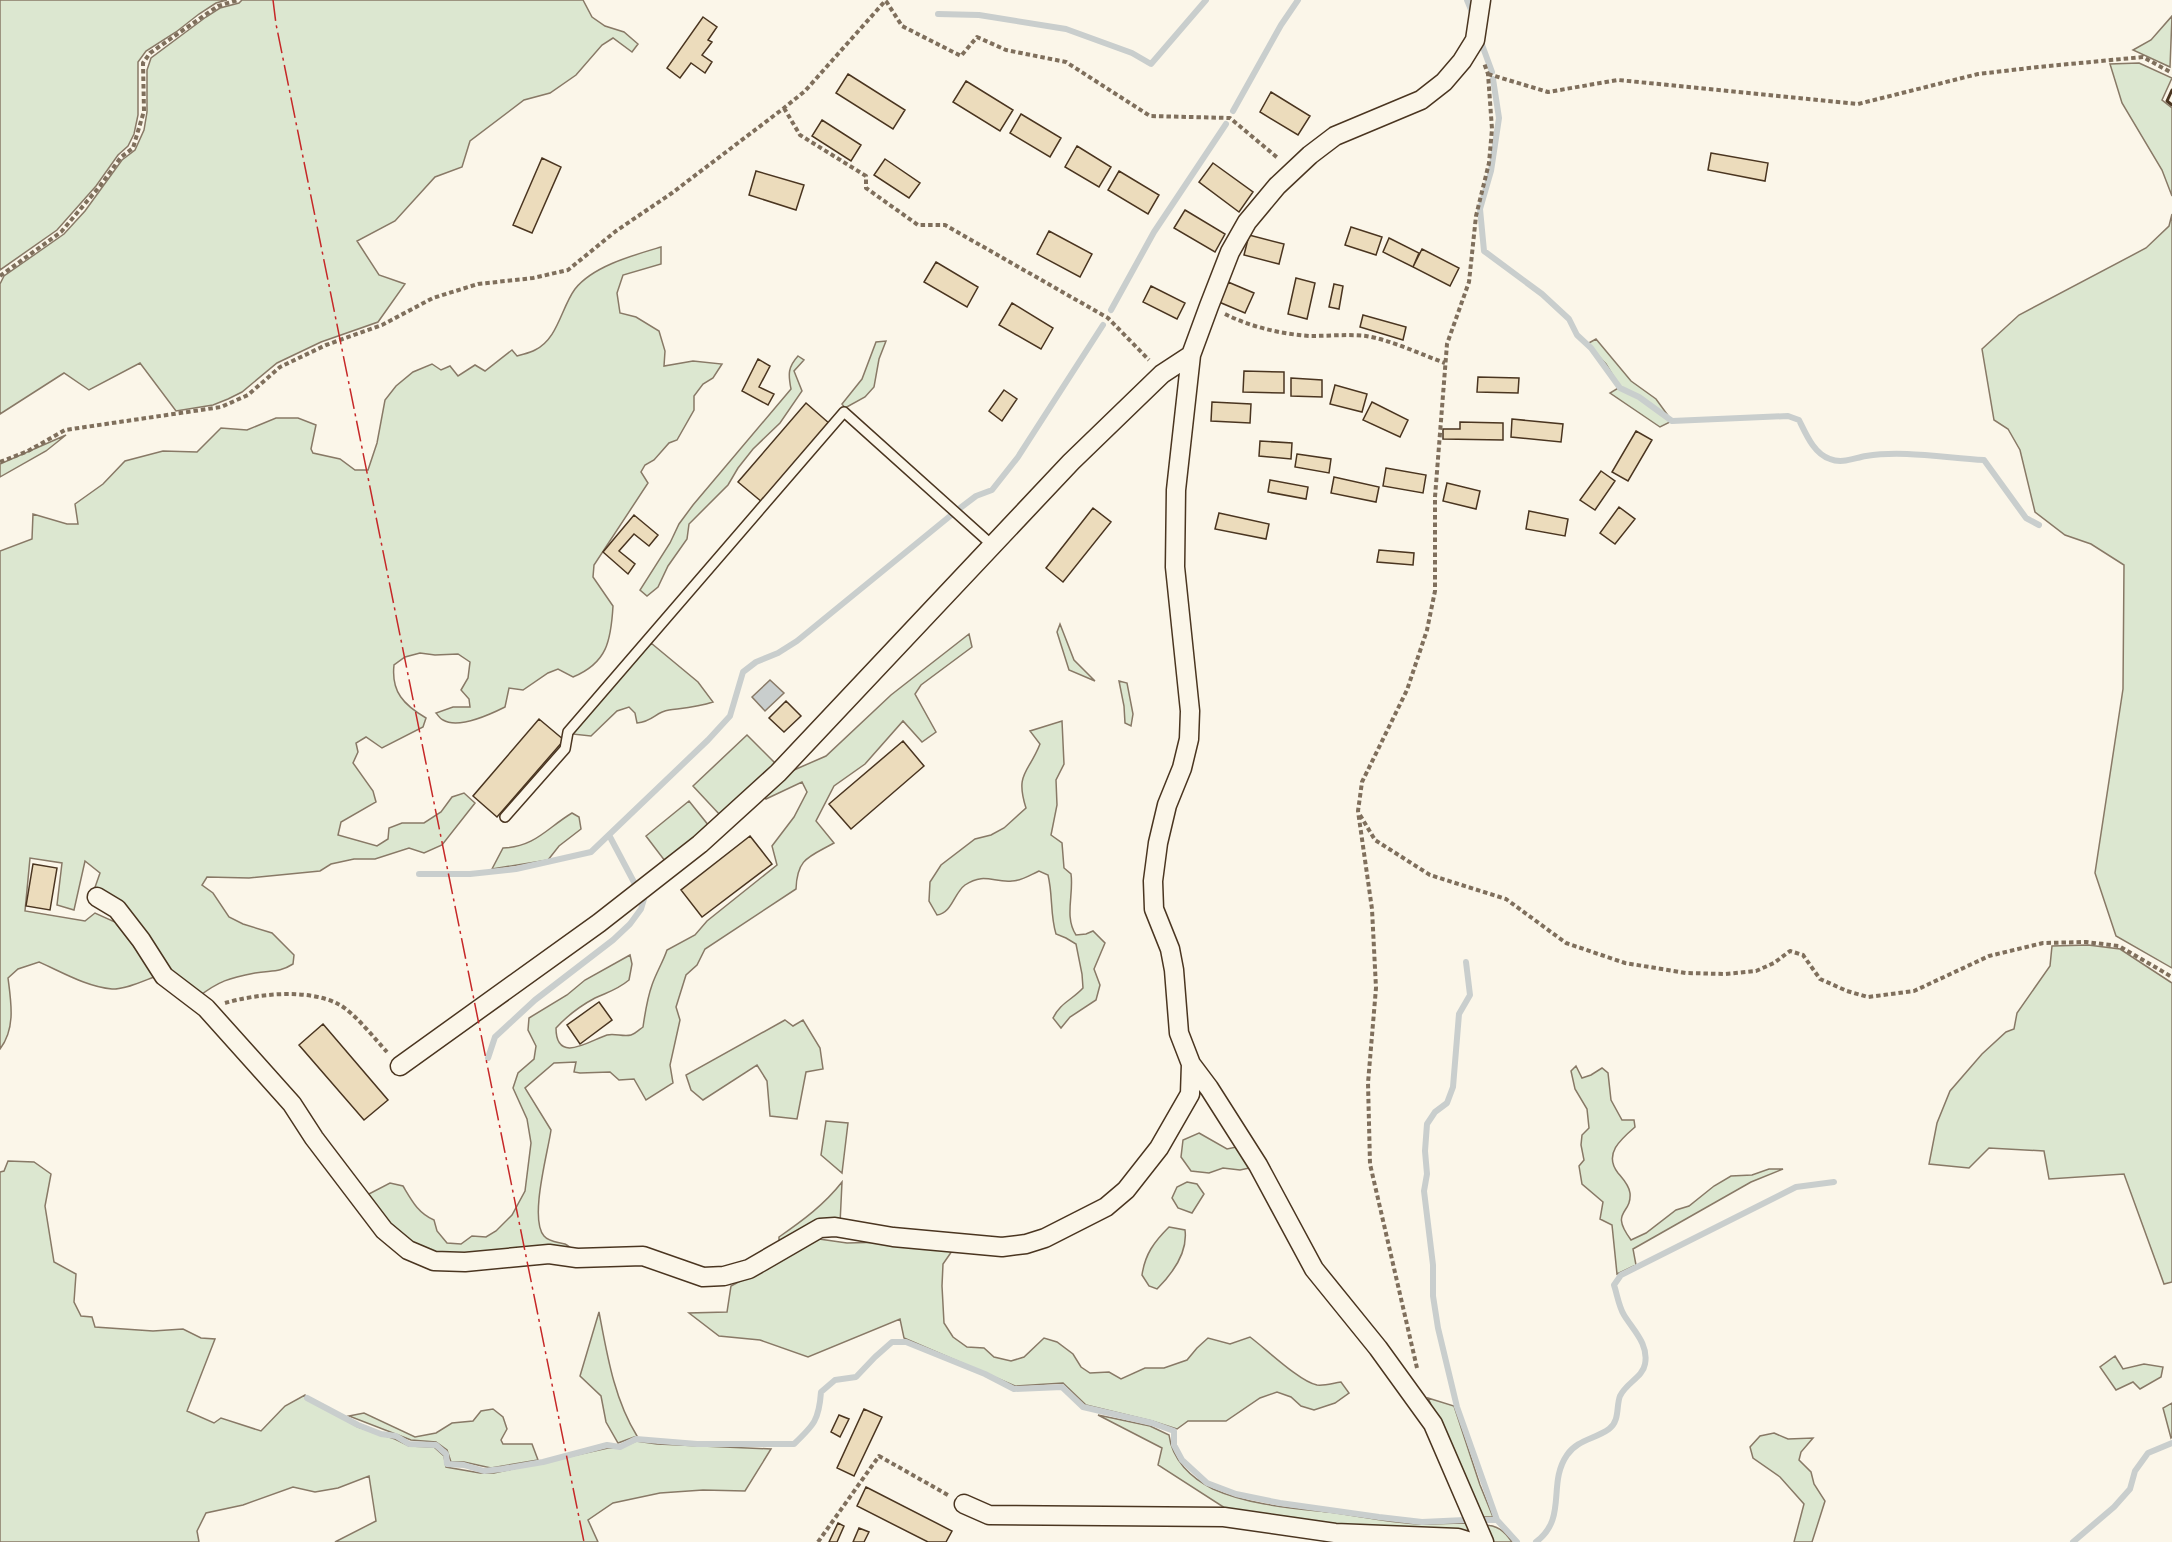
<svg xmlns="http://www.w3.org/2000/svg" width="2172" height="1542" font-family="'Archivo Narrow',sans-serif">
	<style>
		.green { fill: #dce7d0; stroke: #887966; stroke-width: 1.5 }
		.water { fill: #c9cecd; stroke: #887966; stroke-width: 1.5 }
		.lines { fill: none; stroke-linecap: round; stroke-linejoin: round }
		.stream { stroke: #c9cecd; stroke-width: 6 }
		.building { fill: #ecdcbc; stroke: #4a3520; stroke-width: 1.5 }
		.service-casing { stroke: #4a3520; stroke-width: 12 }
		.minor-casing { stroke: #4a3520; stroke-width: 21 }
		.path { stroke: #7f6f5c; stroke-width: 4; stroke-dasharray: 4.5 3; stroke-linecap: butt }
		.service { stroke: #fbf6e9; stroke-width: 9 }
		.minor { stroke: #fbf6e9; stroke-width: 18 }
		.wall { stroke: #4a3520; stroke-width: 3 }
		.power { stroke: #c62828; stroke-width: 1.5; stroke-dasharray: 21 4.5 3 4.5; stroke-linecap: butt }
	</style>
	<rect width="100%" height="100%" fill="#fbf6e9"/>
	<path class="green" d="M0,0H227L216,3L199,14L176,32L146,51L138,62V115L134,134L128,146L118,155L96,186L57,230L0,270Z
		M242,0H583L592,17L605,26L624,32L638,44L632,52L613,38L602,45L576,75L550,93L524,100L470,141L462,167L435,177L395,221L357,241L379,275L405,284L378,322L321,342L277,363L242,392L228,399L213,405L176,411L140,363L89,390L64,373L0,414V284L4,276L64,234L85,211L122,160L135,150L144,130L147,112V70L151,58L206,17L220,8L239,3Z
		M2172,16L2170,67L2133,50L2151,40Z
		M2139,63L2172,78L2162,100L2172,108V196L2162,170L2122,103L2110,64Z
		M2172,214V968L2116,936L2095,873L2123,689L2124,565L2091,544L2065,535L2035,512L2020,450L2008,429L1994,420L1982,349L2019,315L2146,248L2169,226Z
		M661,247V264L623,275L617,293L620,313L636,317L659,331L665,351L664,366L693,361L722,364L713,378L703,384L694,396V410L677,440L669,443L654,460L645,465L641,472L648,483L594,565L593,577L613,606C611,641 607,663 573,677L558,669L548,673L523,690L509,688L505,707C491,714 458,729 443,720C440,719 438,715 436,713L453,707H470L469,699L461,690L468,678L470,662L458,654L435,655L420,653L405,657L394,665C391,692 404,705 426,718L423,727L382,748L366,737L356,743L358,752L353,763L373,791L376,802L341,822L338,835L377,846L388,839L389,828L402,823H424L441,812L452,797L464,793L475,803L442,845L424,853L409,848L375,859H354L331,864L320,871L249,878L207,877L202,885L213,893L229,917L243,924L272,933L294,955L293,964C279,973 271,970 255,973C229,978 219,981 198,997L93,893L100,873L85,861L74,910L57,905L62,863L30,858L25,911L85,921L95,913L115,922L139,953L154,977C141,982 126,989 112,989C87,987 62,972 39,962L18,969L8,978C11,1002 16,1028 0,1049V551L32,539L33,514L67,524H78L75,504L103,484L125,461L163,451L197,452L221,428L247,430L276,418H298L316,425L311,449L313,453L340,459L355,470H368L377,443L385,400L396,386L413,372L432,364L441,370L450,366L458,376L475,365L485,371L512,350L517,356C523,354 530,353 535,350C558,339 561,308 575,289C593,266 634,255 661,247Z
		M1596,339L1631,381L1656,399L1672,421L1660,427L1610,393L1620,387L1606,364L1587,344Z
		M886,341L879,359L874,387L865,397L845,408L842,404L862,379L876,342Z
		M798,356L804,360L794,371L802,391L780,423L753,449L738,468L728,485L689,524L687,539L668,566L658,587L647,596L640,590L670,543L679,524L693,505L791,389C788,374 788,367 798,356Z
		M66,435L46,451L0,477V464Z
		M1060,624L1074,660L1095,681L1069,670L1057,632Z
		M969,634L972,647L921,685L915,694L936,732L922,742L903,721L865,764L834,786L816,821L834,843C809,857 797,858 796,889L705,949L697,965L686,975L676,1007L680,1020L670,1065L673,1083L646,1100L634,1079L619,1080L610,1072L580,1073L574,1072L576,1062L554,1063L525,1088L551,1130C548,1152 529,1219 544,1236C549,1242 558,1242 565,1244C569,1246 573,1250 577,1252L430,1253L401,1237L365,1196L390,1183L403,1186C412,1201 418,1213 434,1220L437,1231L447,1243L461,1244L472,1236L486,1237L496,1231L512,1215L525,1191L531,1143L527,1119L513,1088L518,1073L534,1059L536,1046L528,1030L529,1018L567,995L585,980L630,955L632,964L629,980C617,990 608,992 595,998C580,1006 567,1016 556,1028C556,1065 591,1040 607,1035C615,1033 623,1037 631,1035C635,1034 640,1029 643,1027C645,1013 647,999 652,985C656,973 663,962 667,950L695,935L707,921L777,865L772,846L794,817L807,792L802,782L766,799L762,794L794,770L826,756L891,695Z
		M651,643L698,682L713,702C698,707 684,708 669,710C655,712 654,721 637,723L635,713L629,707L617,711L591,736L572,734Z
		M1119,681L1127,683L1133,714L1131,726L1125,723L1124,706Z
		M1062,721L1064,764L1056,780L1057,805L1051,835L1062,843L1064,868L1071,874C1074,894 1064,917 1076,935L1086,934L1093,931L1105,943L1094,969L1100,985L1096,1000L1070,1017L1061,1028L1053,1018C1060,1003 1072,1000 1083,988L1082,974L1076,944L1066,938L1056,934C1050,915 1053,895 1048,875L1039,871C1030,875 1022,881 1012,881C994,883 984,872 965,885C954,893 952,913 937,915L929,901L930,882L941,865L975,839L991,835L1004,828L1026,808C1015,773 1028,774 1040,744L1030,731Z
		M747,735L777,765L720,815L693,786Z
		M689,801L709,826L665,861L646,836Z
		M572,813L579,817L581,829L559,846L548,860L492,869L503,848C535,847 547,828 572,813Z
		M2088,945L2120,949L2172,983V1282L2164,1284L2124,1174L2049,1179L2044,1151L1989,1148L1969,1168L1929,1164L1937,1123L1950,1091L1982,1054L2006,1032L2014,1029L2017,1013L2050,966L2052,946Z
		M785,1020L793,1026L803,1020L820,1048L823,1069L806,1072L797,1119L770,1116L767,1081L757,1065L703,1100L691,1090L686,1075Z
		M1576,1066L1582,1078L1591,1075L1602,1068L1608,1073L1611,1100L1622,1120H1634L1635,1127C1621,1139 1603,1154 1618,1173C1623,1179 1629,1185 1630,1193C1632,1215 1609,1210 1631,1240L1646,1233L1676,1210L1689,1206L1714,1186L1731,1176L1752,1175L1769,1169H1783L1751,1182L1633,1249L1636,1265L1617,1274L1612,1225L1600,1219L1603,1202L1582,1184L1579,1166L1584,1160L1581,1145L1582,1135L1589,1128L1587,1109L1575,1089L1571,1071Z
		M826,1121L848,1123L842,1173L821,1155Z
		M1199,1133L1227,1149L1241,1146L1254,1167L1240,1170L1223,1168L1209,1173L1191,1171L1181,1157L1183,1140Z
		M8,1161L34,1162L51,1174L45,1206L54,1262L76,1274L74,1302L81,1316L92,1317L95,1327L153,1331L183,1329L201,1338L215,1339L187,1411L214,1423L221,1418L261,1431L285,1406L305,1395L308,1399L358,1427L395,1439L409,1446L434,1447L444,1456L446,1467L480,1473H494L608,1448H621L636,1441L657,1444L771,1449L745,1491L703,1490L660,1493L613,1503L588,1520L598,1542H335L376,1521L369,1476L338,1488L315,1492L293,1487L243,1505L206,1513L197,1531L199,1542H0V1172L4,1171Z
		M842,1182L840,1224L779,1246V1237C802,1221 824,1205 842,1182Z
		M1187,1182L1197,1184L1204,1194L1192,1213L1178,1208L1172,1198L1177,1187Z
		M1169,1227L1185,1230C1188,1253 1173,1273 1157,1289L1149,1286L1142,1275C1145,1254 1154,1242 1169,1227Z
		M819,1239L847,1243L885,1242L952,1251L943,1264L942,1286L944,1323L953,1337L967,1347L984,1348L994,1357L1011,1361L1024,1357L1044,1338L1057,1342L1073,1354L1081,1367L1090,1373L1109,1372L1121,1379L1145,1368H1164L1187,1360L1197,1348L1208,1338L1230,1344L1250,1337C1265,1348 1300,1382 1317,1385C1325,1386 1333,1383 1341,1382L1349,1393L1335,1403L1314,1410L1301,1406L1291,1397L1277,1392L1260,1398L1226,1421H1188L1177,1429L1152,1421L1086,1405L1063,1383L1015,1386L904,1338L900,1319L808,1357L760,1340L719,1336L689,1313L727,1312L731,1286Z
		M599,1312C607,1354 614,1399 637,1436L618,1443L606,1422L601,1396L580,1376Z
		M2115,1356L2123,1369L2144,1364L2163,1367L2161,1377L2140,1389L2133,1382L2116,1390L2100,1367Z
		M1428,1398L1454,1406L1480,1485L1493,1517H1480Z
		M2172,1403V1437L2171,1438L2163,1408Z
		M493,1409L503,1417L507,1429L501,1440L503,1444H532L538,1460L491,1468L464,1462H451L447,1450L436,1442L411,1440L349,1416L364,1413L415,1437L436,1433L452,1423L473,1421L481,1411Z
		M1098,1415L1150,1426L1169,1435C1172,1460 1191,1478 1213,1489C1249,1505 1291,1508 1329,1512C1359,1516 1390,1523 1420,1524C1437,1524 1454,1523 1470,1523L1472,1531L1352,1527L1228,1510L1158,1465L1162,1448Z
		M1774,1433L1788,1439L1813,1438L1801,1452L1799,1460L1811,1472L1814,1484L1825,1501L1812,1542H1794L1804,1504L1780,1477L1753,1458L1750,1447L1760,1436Z
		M1483,1525C1498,1525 1504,1531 1512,1542H1494Z"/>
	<path class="water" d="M770,680L784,693L765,711L752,697Z"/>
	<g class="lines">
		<path class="stream" d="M1467,0L1472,12
			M938,14L979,15L1066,29L1132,53L1151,64L1206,0
			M1481,42L1492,72
			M1493,79L1499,118L1491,171L1480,209L1484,251L1542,294L1569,319L1577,335L1591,348L1620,388L1639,397L1672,421L1788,416L1799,420C1806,434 1814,454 1830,459C1842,464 1854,458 1866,456C1903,450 1946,458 1984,460L2026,518L2039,525
			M1233,111L1281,25L1298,0
			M1111,310L1154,232L1226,124
			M609,835L636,886
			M419,874H470L516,869L591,852L708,740L730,716L743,672L756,662L778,653L797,641L955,512L976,496L992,490L1018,457L1103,325
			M1466,962L1470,995L1459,1014L1453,1087L1447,1103L1435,1112L1427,1124L1425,1151L1427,1174L1424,1191L1433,1265V1296L1438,1328L1457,1407L1497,1520
			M488,1058L495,1037L535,1000L613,940L630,924L641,909L644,899
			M307,1398L358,1425L381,1434L396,1436L409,1444L436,1445L446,1454L447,1464L464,1465L484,1471L502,1469L543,1462L607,1445L620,1447L636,1439L697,1444H794C814,1425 819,1420 821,1392L835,1380L856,1377L875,1357L892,1342H906L985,1374L1014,1389L1062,1387L1083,1407L1152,1423L1174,1431V1445L1182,1460L1207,1483L1236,1494L1280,1503L1379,1517L1422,1522L1465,1520
			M1486,1520H1497L1517,1542
			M1536,1542C1568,1518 1547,1484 1567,1455C1577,1440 1595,1439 1609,1429C1620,1421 1616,1406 1620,1396C1626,1383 1643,1377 1645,1364C1649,1344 1633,1330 1624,1315C1619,1307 1617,1294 1614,1285L1621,1275L1796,1187L1834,1182
			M2073,1542L2114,1507L2130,1489L2135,1471L2148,1453L2172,1443"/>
	</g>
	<path class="building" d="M703,17L717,27L708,40L712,42L702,55L712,62L705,73L691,63L680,78L667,68Z
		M848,74L905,110L893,129L836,93Z
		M966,81L1013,110L1000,131L953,102Z
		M1271,92L1310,116L1298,135L1260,112Z
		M1021,114L1061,138L1050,157L1010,133Z
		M822,120L861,145L851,161L812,136Z
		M1077,146L1111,167L1099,187L1065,167Z
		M1711,153L1768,163L1765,181L1708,170Z
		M542,158L561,167L532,233L513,225Z
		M885,159L920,183L909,198L874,175Z
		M1213,163L1253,192L1239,212L1199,182Z
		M756,171L804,185L796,210L749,195Z
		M1119,171L1159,195L1148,214L1108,190Z
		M1185,210L1225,234L1215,252L1174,228Z
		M1351,227L1382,237L1376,255L1345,245Z
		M1049,231L1092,254L1080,277L1037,254Z
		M1249,235L1284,244L1279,264L1244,255Z
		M1389,238L1419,253L1413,267L1383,252Z
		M1422,249L1459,268L1450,286L1413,267Z
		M936,262L978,287L967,307L924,282Z
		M1296,278L1315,283L1307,319L1288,314Z
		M1228,282L1254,293L1245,313L1219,302Z
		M1334,284L1343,286L1339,309L1329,307Z
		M1151,286L1185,303L1177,319L1143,302Z
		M1012,303L1053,328L1041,349L999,325Z
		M1363,315L1406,327L1403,340L1360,327Z
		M758,359L770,366L759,387L774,394L768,405L742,391Z
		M1244,371L1284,372V393L1243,392Z
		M1478,377L1519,378L1518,393L1477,392Z
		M1291,378L1322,380V397L1291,396Z
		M1335,385L1367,394L1362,412L1330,404Z
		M1004,390L1017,399L1002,421L989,411Z
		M1212,402L1251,404L1250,423L1211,421Z
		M1372,402L1408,420L1400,437L1363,420Z
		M806,403L830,424L762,502L738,482Z
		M1512,419L1563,424L1561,442L1511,437Z
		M1460,422L1503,423V440L1443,439V429H1460Z
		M1636,431L1652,440L1628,481L1612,472Z
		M1260,441L1292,443L1291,459L1259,456Z
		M1297,454L1331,459L1329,473L1295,467Z
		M1386,468L1426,475L1423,493L1383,486Z
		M1601,471L1615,481L1595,510L1580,500Z
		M1334,477L1379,487L1376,502L1331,493Z
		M1270,480L1308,487L1306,499L1268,492Z
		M1447,483L1480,491L1476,509L1443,501Z
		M1619,507L1635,519L1615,544L1600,533Z
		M1093,508L1111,522L1063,582L1046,568Z
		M1529,511L1568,519L1565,536L1526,529Z
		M1219,513L1269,524L1266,539L1215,529Z
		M634,515L658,535L649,546L634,534L619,551L635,564L628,574L603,552Z
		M1379,550L1414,553L1413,565L1377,562Z
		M786,701L801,716L784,732L769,718Z
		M539,719L564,740L497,817L473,796Z
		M903,741L924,766L851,829L829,804Z
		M750,836L772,864L702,917L681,890Z
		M33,864L57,868L50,910L26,906Z
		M599,1002L612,1020L580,1044L567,1025Z
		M323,1024L388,1100L364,1120L299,1045Z
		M864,1409L882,1417L854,1476L837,1468Z
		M839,1415L849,1419L840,1437L831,1432Z
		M866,1487L952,1531L946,1542H928L857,1506Z
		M838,1523L844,1526L837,1542H829Z
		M859,1528L869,1532L864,1542H853Z"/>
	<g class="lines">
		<defs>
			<path id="service" d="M505,817L565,749L568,732L844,412L992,545"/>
			<path id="minor" d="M1481,0L1475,40L1462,61L1444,82L1421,100L1335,136L1310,155L1277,186L1247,222L1230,252L1209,306L1191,355L1176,490L1175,567L1190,711L1189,739L1182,768L1167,805L1158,843L1153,881L1154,909L1170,949L1174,970L1179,1033L1191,1064L1209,1088L1258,1165L1314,1269L1378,1348L1433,1424L1484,1542
				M97,897L117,909L141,940L164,976L206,1008L292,1104L314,1138L384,1230L408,1250L434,1261L465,1262L549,1254L577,1258L643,1256L703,1277L724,1276L749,1269L820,1228L835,1227L893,1237L1002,1247L1026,1244L1045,1238L1106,1207L1126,1190L1159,1148L1190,1094L1191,1064
				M400,1066L599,923L700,844L778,773L1071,462L1162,374L1191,355
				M964,1504L989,1515L1224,1517L1335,1533L1458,1538L1471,1542"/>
		</defs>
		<use href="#service" class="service-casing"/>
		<use href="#minor" class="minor-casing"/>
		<path class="path" d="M886,1L902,26L961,56L977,37L1006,50L1066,62L1150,116L1230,118L1279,159
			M1488,74L1548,92L1618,80L1858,104L1978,74L2038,67L2143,57L2172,73
			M784,108L800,135L866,176V188L918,225H945L1108,318L1149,360
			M0,276L61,232L100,186L121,157L133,148L144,111L143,63L150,53L218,6L238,0
			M1225,314C1251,327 1281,334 1310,336C1328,336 1348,334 1366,336C1391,340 1420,354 1445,363
			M0,462L28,451L65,430L221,407L248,395L280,367L326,345L382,325L433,298L478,284L533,278L568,270L616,231L672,193L784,108L805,91L886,0
			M1360,815L1375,840L1430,875L1506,899L1566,943L1625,963L1686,973L1725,974L1756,971L1774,963L1790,951L1803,955L1820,979L1847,991L1868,997L1914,991L1989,956L2043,943L2086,942L2119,946L2172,977
			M225,1003C256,994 308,988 338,1004C353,1011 375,1039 387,1052
			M1417,1368L1370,1164L1368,1083L1376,988L1372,909L1358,811L1362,782L1407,690L1427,630L1435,591V497L1447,344L1469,282L1476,216L1489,163L1492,129L1488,74L1484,63
			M818,1542L879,1456L948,1495"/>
		<use href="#service" class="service"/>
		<use href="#minor" class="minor"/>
		<path class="wall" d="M2172,90L2167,101L2172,105"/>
		<path class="power" d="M273,0L276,24L584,1542"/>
	</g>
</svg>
